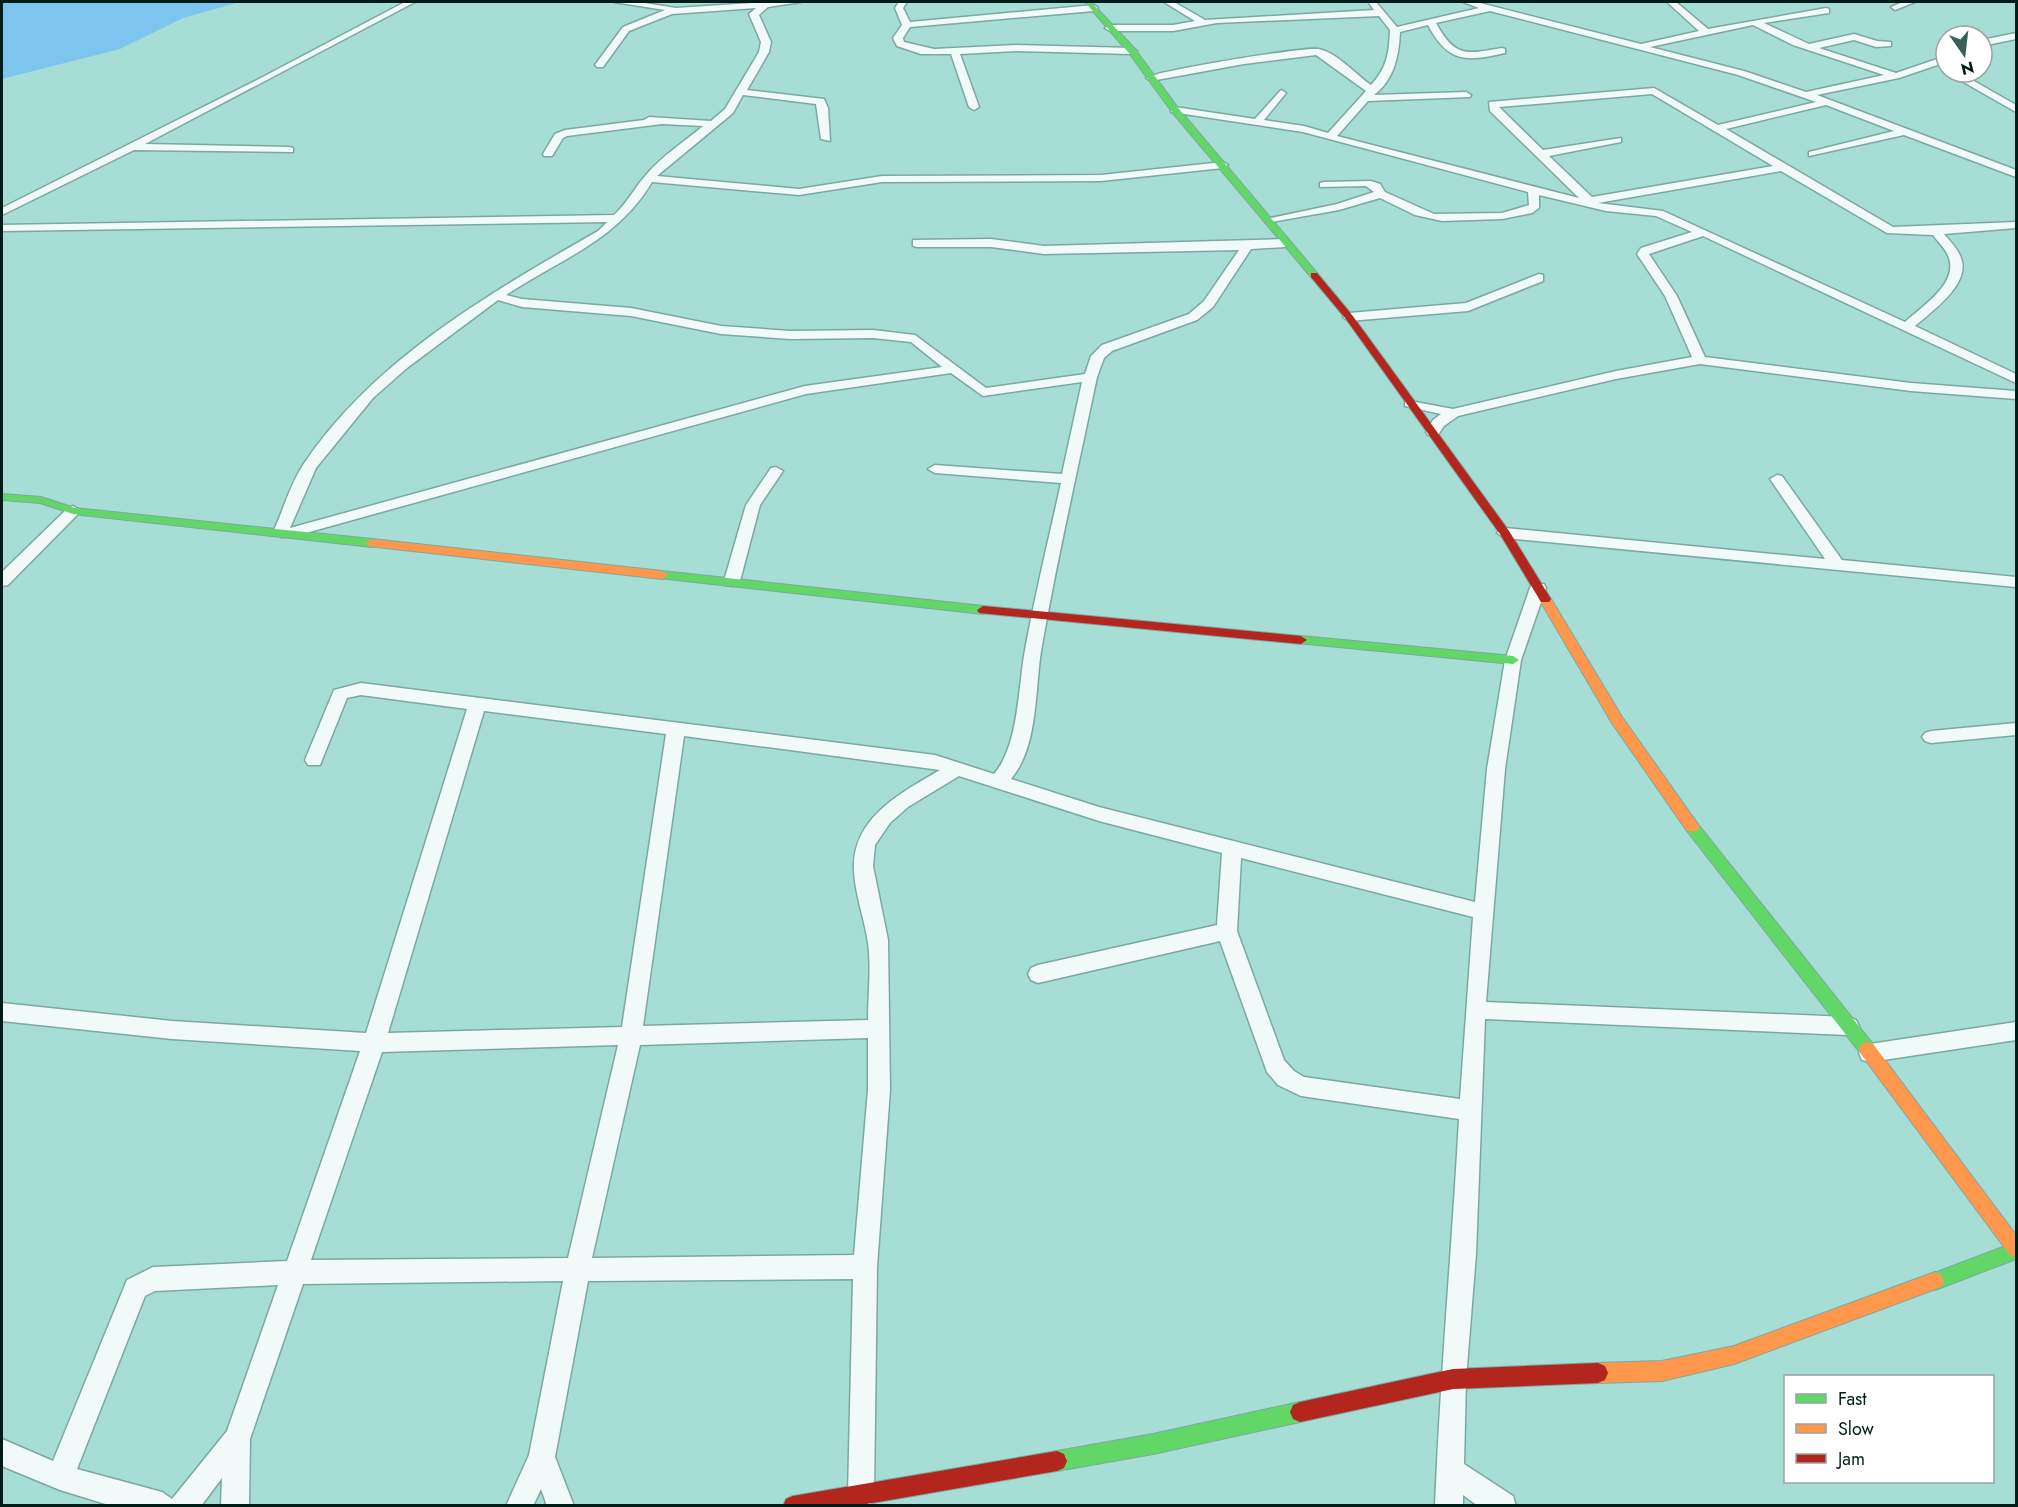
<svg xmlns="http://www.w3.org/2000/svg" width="2018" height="1507" font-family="Jost,sans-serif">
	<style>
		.water { fill: #7dc5ee }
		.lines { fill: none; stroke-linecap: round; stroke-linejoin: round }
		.street-casing { stroke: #7ca8a2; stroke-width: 3 }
		.fast-casing { stroke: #7ca8a2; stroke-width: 2 }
		.slow-casing { stroke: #7ca8a2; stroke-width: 2 }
		.jam-casing { stroke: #7ca8a2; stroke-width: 2 }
		.street { fill: #f2faf9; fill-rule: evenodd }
		.fast { fill: #63d668; fill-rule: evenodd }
		.slow { fill: #ff974d; fill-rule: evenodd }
		.jam { fill: #b3261e; fill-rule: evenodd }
	</style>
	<rect width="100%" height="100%" fill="#a6ddd5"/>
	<path class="water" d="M2,2H240L183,18L120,49L2,79Z"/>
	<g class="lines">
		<defs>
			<path id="street" d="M405,2H415L145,144L289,147L293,148V152L134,150L2,215V208L257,80Z
				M614,2H638L676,8L766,2H801L768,7L759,15L771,42L769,52L747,90L824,99L828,108L830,141L821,139L816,104L743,95L733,113L657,176L799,189L882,176L1101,175L1223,162L1228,165L1223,168L1101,181L882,182L799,195L652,182C617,241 562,258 506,295L522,299L631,308L721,326L790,331L873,330L915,335L986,388L1085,374L1091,356L1102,345L1189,314L1204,301L1239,250L1044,254L991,247H917L913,246V240L991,239L1044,246L1285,239L1291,243L1285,247L1251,249L1213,307L1197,320L1112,351L1104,358L1097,377C1078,468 1057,559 1041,651C1035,691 1038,747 1011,779L1099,807L1475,902L1487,769L1505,660L1530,588L1532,584H1544L1546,588L1521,660L1505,769L1486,1002L1848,1017L1856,1020L1859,1026L1856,1032L1848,1035L1485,1019L1476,1254L1466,1379L1464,1464L1513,1496L1516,1506H1478L1463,1495V1506H1435C1440,1377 1452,1248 1459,1119L1301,1096L1278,1085L1267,1072L1220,941L1038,983L1031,980L1028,974L1031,968L1038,965L1217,925L1222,853L1099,821L959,776L908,807L890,823L875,845L873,866L888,940L890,1090L877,1267L874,1494L871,1504H851L848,1494L853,1279L588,1281L555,1457L574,1506H547L541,1489L533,1506H506L529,1455L563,1281L303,1284L250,1439L249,1506H221L222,1478L201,1506H112L60,1490L2,1466V1439L53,1461L127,1280L153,1267L287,1261L360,1051L172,1039L2,1021V1003L172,1021L366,1033L467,709L361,695L347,698L320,765H308L305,760L334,690L361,683L935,755L994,774C1019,745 1018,687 1025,650C1035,594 1049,538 1061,483L935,473L928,469L935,465L1062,474L1082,382L983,396L951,373L806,394L295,536L281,537L273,532C283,511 290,485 303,465C374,359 490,293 598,231L607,222L2,231V225L614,215C629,201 634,188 646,175C662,156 684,142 703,126L662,124L567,136L563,138L552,156H544L543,154L555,134L565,130L644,120L649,117L711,121L725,109L759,52L761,42L749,14L756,8L672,14L629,31L603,67H597L595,65L623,27L665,10ZM498,300L522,307L631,316L721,334L790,339L873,338L911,342L942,367L805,386L290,528L316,468L373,398L407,368ZM484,711L666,734L622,1027L388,1033ZM684,736L940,770C903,792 856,815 854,864C853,887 863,914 867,937C872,963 868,993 868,1020L643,1026ZM1241,858L1473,917L1460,1099L1304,1077L1294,1071L1284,1060L1237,931ZM868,1038V1090L854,1255L592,1258L640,1045ZM618,1045L568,1258L311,1260L382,1052ZM278,1285L227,1431L172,1499L162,1492L77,1469L145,1296L155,1291Z
				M899,2H907L903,8L910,22L1094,5L1098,8L1094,11L910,27L903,38L904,42L934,49L1016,45L1132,48L1137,51L1132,54L1016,51L960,54L979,107L974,110L969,107L951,54H921L897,46L893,38L902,25L895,8Z
				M1164,2H1174L1205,20L1374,10L1369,3L1376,2L1397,27L1479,8L1463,2H1476L1641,44L1699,31L1667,2H1676L1708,29L1826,8L1829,9V13L1764,23L1809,44L1854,34L1877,41L1891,42V46L1876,47L1854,40L1819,48L1896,73L1946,56V62L1899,78L1817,95L2016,170V177L1904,135L1809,156V152L1894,131L1826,105L1726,129L1893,227L2016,222V228L1944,234C1950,241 1958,249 1961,258C1971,284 1932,311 1915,326L2016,374V383L1703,236L1649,254L1677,296L1705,357L1911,383L2016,391V399L1911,391L1700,364L1616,379L1458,416L1444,426L1438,435H1428L1426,432L1433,420L1441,414L1405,406V400L1453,409L1616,371L1692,357L1665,296L1637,254L1641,248L1692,232L1656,216L1606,211L1539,195V208L1532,213L1502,219L1442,221L1415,215L1380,198L1339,210L1266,223V219L1337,204L1374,192L1366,186L1320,187V183L1324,182L1371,181L1380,184L1385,192L1434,214L1502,213L1529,205L1528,192L1303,132L1171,112V108L1175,107L1255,119L1281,90L1286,93L1264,120L1304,126L1328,133L1366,91L1316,55L1244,64L1151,81L1146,78C1156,71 1302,47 1318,49C1337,52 1356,75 1371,85C1387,68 1389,53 1390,30L1379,16L1217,23L1173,31H1110L1105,28L1110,25H1173L1195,21ZM1490,11L1738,75L1816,102L1718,125L1654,88L1489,102L1490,111L1579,198L1337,136L1368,101L1470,97L1471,95L1466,92L1374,95C1394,80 1399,56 1400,32L1428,25C1448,63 1466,62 1505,53V49L1502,48C1466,54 1455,58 1436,23ZM1753,25L1793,45L1884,75L1806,92L1744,71L1650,47ZM1652,94L1773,166L1592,197L1549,156L1621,142V138L1543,150L1499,107ZM1781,171L1887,233L1933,235C1938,242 1946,249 1949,258C1958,284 1921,307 1905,322L1663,211L1598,203Z
				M1903,2H1915L1895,10L1891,7Z
				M2016,33V39L1982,46V40Z
				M1946,72H1958L2016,105V112Z
				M1539,274L1543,275V281L1468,311L1349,321L1343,317L1349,313L1466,303Z
				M776,467L783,471L760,505L740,581L732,586L726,585L724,581L746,505L771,468Z
				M1777,475L1782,476L1842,560L2016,577V587L1505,538L1497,533L1505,528L1825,559L1770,479Z
				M73,506L81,511L78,514L8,585L2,586V572L68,508Z
				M2016,723V735L1931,743L1925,741L1922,737L1925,733L1931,731Z
				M2016,1022V1040L1870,1062L1862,1060L1859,1053L1862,1046L1870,1044Z"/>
			<path id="fast" d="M1085,2H1091L1135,49L1178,108L1317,273V277H1311L1172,112L1129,53Z
				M2,494L41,497L75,508L372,539L378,543L372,547L73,514L40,503L2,500Z
				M662,571L983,606L989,610L983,614L658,578L656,575Z
				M1301,636L1513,656L1519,660L1513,664L1297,643L1295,640L1297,637Z
				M1692,822L1697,823L1873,1044L1875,1049L1873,1054L1867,1056L1861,1054L1687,831L1685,827L1687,823Z
				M2016,1242V1259L1935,1290L1929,1287L1926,1281L1929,1275Z
				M1300,1402L1307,1405L1310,1412L1307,1419L1300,1422L1153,1454L1057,1471L1050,1468L1047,1461L1050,1454L1057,1451L1153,1434Z"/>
			<path id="slow" d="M372,539L662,571L668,575L662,579L368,546L366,543Z
				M1545,595L1551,599L1622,717L1697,823L1699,827L1697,831H1687L1612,723L1539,599Z
				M1867,1042L1873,1044L2016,1235V1257L2010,1255L1861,1054L1859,1049L1861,1044Z
				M1935,1272L1941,1275L1944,1281L1941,1287L1734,1364L1662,1381L1598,1383L1591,1380L1588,1373L1591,1366L1598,1363L1662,1361L1734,1346Z"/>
			<path id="jam" d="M1311,273H1317L1352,315L1509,531L1551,599L1549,602H1541L1500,534L1346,319L1311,277Z
				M983,606L1301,636L1307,640L1301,644L979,613L977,610Z
				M1598,1363L1605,1366L1608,1373L1605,1380L1598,1383L1453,1389L1300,1422L1293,1419L1290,1412L1293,1405L1300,1402L1453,1369Z
				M1057,1451L1064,1454L1067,1461L1064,1468L1057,1471L855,1506H783L786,1499L793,1496Z"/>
		</defs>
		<use href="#street" class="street-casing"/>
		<use href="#fast" class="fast-casing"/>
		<use href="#slow" class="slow-casing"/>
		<use href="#jam" class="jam-casing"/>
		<use href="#street" class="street"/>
		<use href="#fast" class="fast"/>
		<use href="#slow" class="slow"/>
		<use href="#jam" class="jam"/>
	</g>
	<rect width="2018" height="1507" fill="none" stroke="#001c18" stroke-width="6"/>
	<rect x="1784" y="1375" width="210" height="108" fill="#ffffff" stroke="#99a4a3" stroke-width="1.5"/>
	<rect x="1796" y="1394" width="30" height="9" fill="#63d668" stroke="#99a4a3" stroke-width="1.5"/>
	<text x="1838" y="1405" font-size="18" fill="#001c18">Fast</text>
	<rect x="1796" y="1424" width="30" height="9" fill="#ff974d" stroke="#99a4a3" stroke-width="1.5"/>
	<text x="1838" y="1435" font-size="18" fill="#001c18">Slow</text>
	<rect x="1796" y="1454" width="30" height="9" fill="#b3261e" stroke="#99a4a3" stroke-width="1.5"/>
	<text x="1838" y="1465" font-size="18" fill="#001c18">Jam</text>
	<g transform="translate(1964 54) rotate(166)"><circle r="28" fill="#ffffff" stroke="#99a4a3" stroke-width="1.5"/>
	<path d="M0-4.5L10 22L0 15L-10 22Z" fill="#3a605a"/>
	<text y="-9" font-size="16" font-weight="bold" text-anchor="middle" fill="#001c18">N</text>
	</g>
</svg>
